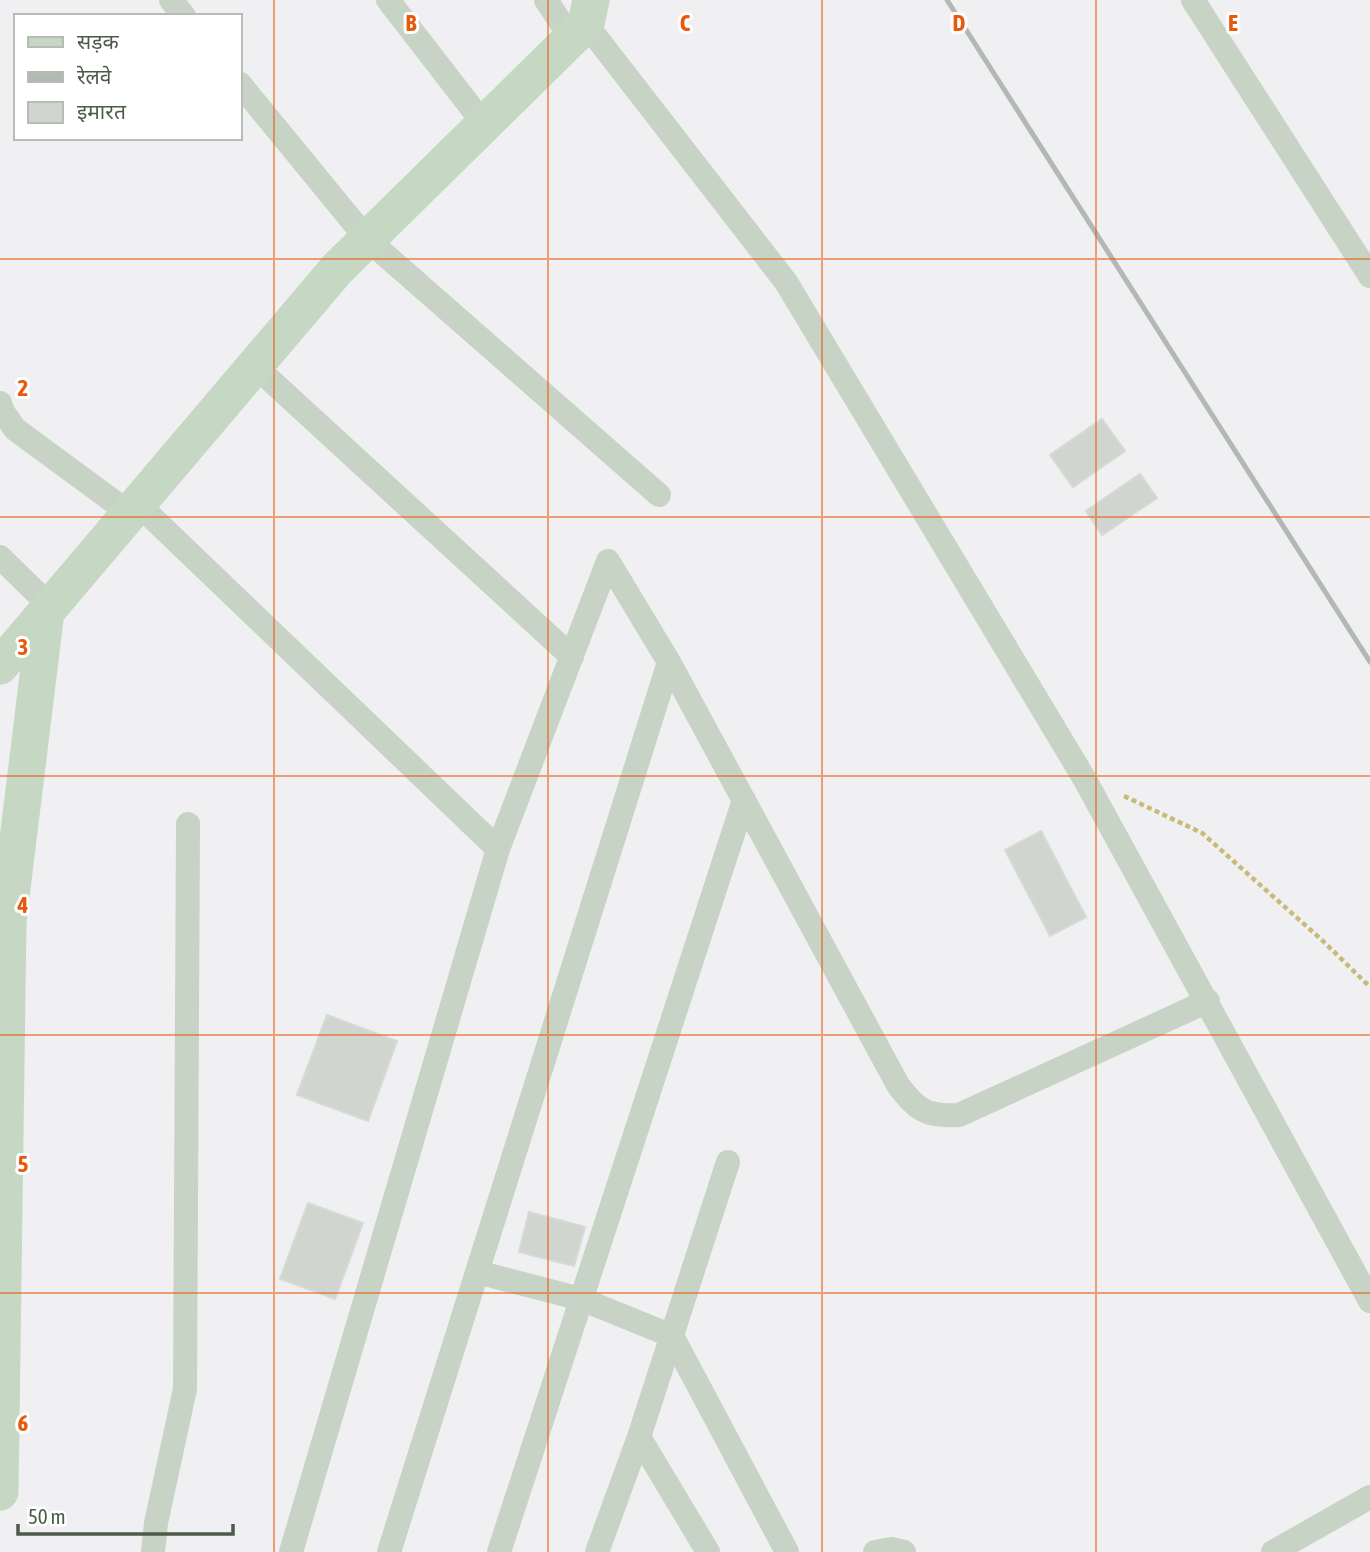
<svg xmlns="http://www.w3.org/2000/svg" width="1370" height="1552" font-family="'Asap Condensed','Noto Sans Devanagari',sans-serif">
	<style>
		.building { fill: #d0d6cf; stroke: #d4dad4; stroke-width: 2 }
		.lines { fill: none; stroke-linecap: round; stroke-linejoin: round }
		.path { stroke: #c8ba7b; stroke-width: 4.5; stroke-dasharray: 5 3.5; stroke-linecap: butt }
		.street { stroke: #c7d3c4; stroke-width: 24 }
		.secondary { stroke: #c6d7c3; stroke-width: 37 }
		.rail { stroke: #b2b9b2; stroke-width: 5 }
		.grid { fill: none; stroke: #e8590c; stroke-width: 2; stroke-opacity: 0.55 }
		.grid-label { font-size: 23px; text-anchor: middle; font-weight: bold; fill: #e8590c; stroke: #fff; stroke-width: 6; stroke-linejoin: round; paint-order: stroke }
	</style>
	<rect width="100%" height="100%" fill="#f0eff2"/>
	<path class="building" d="M1102,419L1125,451L1073,487L1050,455Z
		M1140,474L1157,498L1102,535L1086,511Z
		M1041,831L1086,917L1050,936L1005,850Z
		M327,1015L397,1041L368,1121L297,1095Z
		M308,1203L363,1223L335,1299L280,1279Z
		M529,1212L585,1227L574,1266L519,1252Z"/>
	<g class="lines">
		<path class="path" d="M1124,796L1202,833L1323,941L1370,987"/>
		<path class="street" d="M171,0L184,16
			M388,0L484,124
			M546,0L571,38
			M1193,0L1370,276
			M586,24L786,282L1084,778L1370,1301
			M240,84L367,239L659,495
			M255,366L572,657
			M0,403L3,412L15,429L129,513
			M137,503L498,849
			M0,557L50,606
			M608,561L669,662L898,1085C917,1110 926,1117 959,1115L1208,1001
			M477,1272L581,1299L672,1336L787,1552
			M639,1437L708,1552
			M153,1552L156,1523L185,1389L188,824
			M291,1552L498,849L608,561
			M389,1552L669,662
			M499,1552L744,800
			M597,1552L639,1437L728,1162
			M875,1552L891,1549L904,1552
			M1273,1552L1370,1497"/>
		<path class="secondary" d="M0,666L337,269L586,24L591,0
			M0,1492L8,921L46,611"/>
		<path class="rail" d="M947,0L1370,662"/>
	</g>
	<path class="grid" d="M274,0V1552M548,0V1552M822,0V1552M1096,0V1552M0,259H1370M0,517H1370M0,776H1370M0,1035H1370M0,1293H1370"/>
	<g class="grid-label">
		<text x="411" y="31">B</text>
		<text x="685" y="31">C</text>
		<text x="959" y="31">D</text>
		<text x="1233" y="31">E</text>
		<text x="23" y="396">2</text>
		<text x="23" y="655">3</text>
		<text x="23" y="913">4</text>
		<text x="23" y="1172">5</text>
		<text x="23" y="1431">6</text>
	</g>
	<rect x="14" y="14" width="228" height="126" fill="#ffffff" stroke="#b7bdb6" stroke-width="2"/>
	<rect x="28" y="37" width="35" height="10" fill="#c6d7c3" stroke="#b7bdb6" stroke-width="2"/>
	<text x="77" y="49" font-size="21" fill="#4c5b49">सड़क</text>
	<rect x="28" y="72" width="35" height="10" fill="#b2b9b2" stroke="#b7bdb6" stroke-width="2"/>
	<text x="77" y="84" font-size="21" fill="#4c5b49">रेलवे</text>
	<rect x="28" y="102" width="35" height="21" fill="#d0d6cf" stroke="#b7bdb6" stroke-width="2"/>
	<text x="77" y="119" font-size="21" fill="#4c5b49">इमारत</text>
	<path d="M18 1524v10h215v-10" fill="none" stroke="#4c5b49" stroke-width="3.5"/>
	<text x="28" y="1524" font-size="21" fill="#4c5b49" stroke="#ffffff" stroke-width="5" paint-order="stroke">50 m</text>
</svg>
